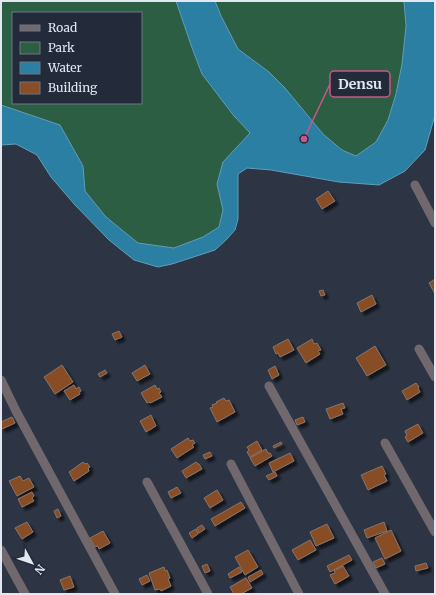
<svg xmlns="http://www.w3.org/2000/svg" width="436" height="595" font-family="Merriweather,serif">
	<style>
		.green { fill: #2c5e44; fill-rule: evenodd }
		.water { fill: #2a7fa3; stroke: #619eba }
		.building { fill: #894e26; stroke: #887469; filter: url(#shadow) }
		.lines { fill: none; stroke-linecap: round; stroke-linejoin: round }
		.minor { stroke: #70686d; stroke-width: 9 }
		.leader { fill: none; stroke: #cc5688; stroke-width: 1.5 }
		.callout-dot { fill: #cc5688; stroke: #232b3a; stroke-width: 1.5 }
		.callout { fill: #232b3a; stroke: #cc5688; stroke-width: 1.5 }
		.callout-label { font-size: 14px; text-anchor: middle; font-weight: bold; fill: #e2e7f1 }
	</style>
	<defs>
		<filter id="shadow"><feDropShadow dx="3.5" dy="3.5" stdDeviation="1" flood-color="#0009"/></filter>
	</defs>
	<rect width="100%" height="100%" fill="#2d3544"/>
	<path class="green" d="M1,1H176L191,45L202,74L234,116L250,133L223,162L217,184L223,210L219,227L203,237L174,248L138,243L106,217L85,191L83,166L60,125L1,105ZM13,13H141V103H13Z
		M215,1H404L406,26L402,64L396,94L388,120L376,142L356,156L342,150L323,134L285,88L269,72L238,49L221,16Z"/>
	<path class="water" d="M176,1H215L221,16L238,49L269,72L285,88L323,134L342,150L356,156L376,142L388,120L396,94L402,64L406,26L404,1H435V115L425,150L405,171L379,185L339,182L271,170L247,168L238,174V219L235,230L226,240L215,250L172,264L158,267L134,260L109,240L75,205L51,177L37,155L16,144L1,145V105L60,125L83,166L85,191L106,217L138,243L174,248L203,237L219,227L223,210L217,184L223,162L250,133L234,116L202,74L191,45Z"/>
	<path class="building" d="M328,191L335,201L322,209L316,199Z
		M435,279V294L429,283Z
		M323,290L325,295L321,296L319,291Z
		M372,295L376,304L361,312L357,303Z
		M119,331L122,337L115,340L112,334Z
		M288,339L294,350L280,357L278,353L276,354L273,347Z
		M312,339L314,344L317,343L321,350L318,351L320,354L306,363L297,348Z
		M375,346L386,365L367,376L356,358Z
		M62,365L73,382L55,394L44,377Z
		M145,365L150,374L137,381L132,373Z
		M275,366L279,375L272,379L268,370Z
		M105,370L107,373L100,377L98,374Z
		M416,383L419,387L418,388L420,392L407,400L402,391Z
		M74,385L76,389L79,387L81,391L79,392L80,394L70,400L64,391Z
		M155,385L157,389L159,388L161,392L159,393L162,397L150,403L149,402L147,403L141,393Z
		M224,398L226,401L229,400L235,412L217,422L210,408L213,407L212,405L217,403L216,402Z
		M343,403L345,408L341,409L343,414L330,419L326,409Z
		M151,415L156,426L146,432L140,421Z
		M12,417L15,423L2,429L1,426V422Z
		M303,417L305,422L297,425L295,420Z
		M418,424L423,433L408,442L405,437L407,436L405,431Z
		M188,438L190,441L193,440L195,443L192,445L194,447L177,458L171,449Z
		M257,441L262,450L250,457L247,452L249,450L247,447Z
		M281,442L282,444L274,448L273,446Z
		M266,449L268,453H270L272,456L255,466L250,458Z
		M210,452L212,456L205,459L203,455Z
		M290,453L294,461L273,472L269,463Z
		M83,462L85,464L87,463L90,467L88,468L89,471L74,481L69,472Z
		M196,462L198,464H199L202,469L186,478L182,471Z
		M382,466L386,474L384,475L387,481L368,490L361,475Z
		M275,472L277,476L269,480L266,476Z
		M20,476L23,481L29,478L34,487L17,496L9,481Z
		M177,487L181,493L171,498L168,492Z
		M217,490L223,500L210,508L204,498Z
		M32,492L34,496L32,498L34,501L22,507L18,499Z
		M241,502L245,508L215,526L211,519Z
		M58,509L61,516L57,518L54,511Z
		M27,522L33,532L22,539L15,528Z
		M384,522L387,531L367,538L364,530Z
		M327,524L334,538L316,546L310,532Z
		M202,525L205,529L199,533L197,528Z
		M196,529L198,534L192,538L189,533Z
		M391,530L401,551L385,559L375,538Z
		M103,531L110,543L99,549L98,546L95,547L90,538Z
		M310,540L316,550L298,560L292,550Z
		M248,550L258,567L245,575L235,557Z
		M349,555L352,560L330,572L327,566Z
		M382,558L385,564L376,568L373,562Z
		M426,563L428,568L416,571L415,566Z
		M207,564L210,571L205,573L202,566Z
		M343,566L349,576L335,584L330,575L335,573L334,571Z
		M164,567L165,571L167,570L170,578L168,579L171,586L161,591L160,589L155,590L149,573Z
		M239,567L242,572L230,578L228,574Z
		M261,570L263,574L250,582L248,577Z
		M147,575L150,581L142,585L139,579Z
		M70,576L74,587L64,590L60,580Z
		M246,578L252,588L241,594H234L230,587Z"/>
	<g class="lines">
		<path class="minor" d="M415,185L435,223
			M419,349L435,377
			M1,380L16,411L115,594
			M269,386L385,594
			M385,443L435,532
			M231,464L299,594
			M147,482L208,594
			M1,550L25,594"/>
	</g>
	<path class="leader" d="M304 139L330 84"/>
	<circle class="callout-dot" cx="304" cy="139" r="4"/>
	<rect class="callout" x="330" y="71" width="60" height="26" rx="4"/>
	<g class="callout-label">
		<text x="360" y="89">Densu</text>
	</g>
	<rect width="436" height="595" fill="none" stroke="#e2e7f1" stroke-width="4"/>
	<rect x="12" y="12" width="130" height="92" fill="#232b3a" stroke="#6f7683"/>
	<rect x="20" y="25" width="20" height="6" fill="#70686d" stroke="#6f7683"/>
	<text x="48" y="32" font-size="12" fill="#e2e7f1">Road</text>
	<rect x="20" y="42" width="20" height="12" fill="#2c5e44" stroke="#6f7683"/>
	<text x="48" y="52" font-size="12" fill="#e2e7f1">Park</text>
	<rect x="20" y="62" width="20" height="12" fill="#2a7fa3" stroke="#6f7683"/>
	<text x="48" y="72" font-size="12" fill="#e2e7f1">Water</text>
	<rect x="20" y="82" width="20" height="12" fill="#894e26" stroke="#6f7683"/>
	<text x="48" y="92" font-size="12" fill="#e2e7f1">Building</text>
	<g transform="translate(32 563) rotate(130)" stroke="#232b3a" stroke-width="3" paint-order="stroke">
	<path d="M0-3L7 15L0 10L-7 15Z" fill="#e2e7f1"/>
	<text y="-6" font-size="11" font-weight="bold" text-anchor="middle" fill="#e2e7f1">N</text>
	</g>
</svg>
